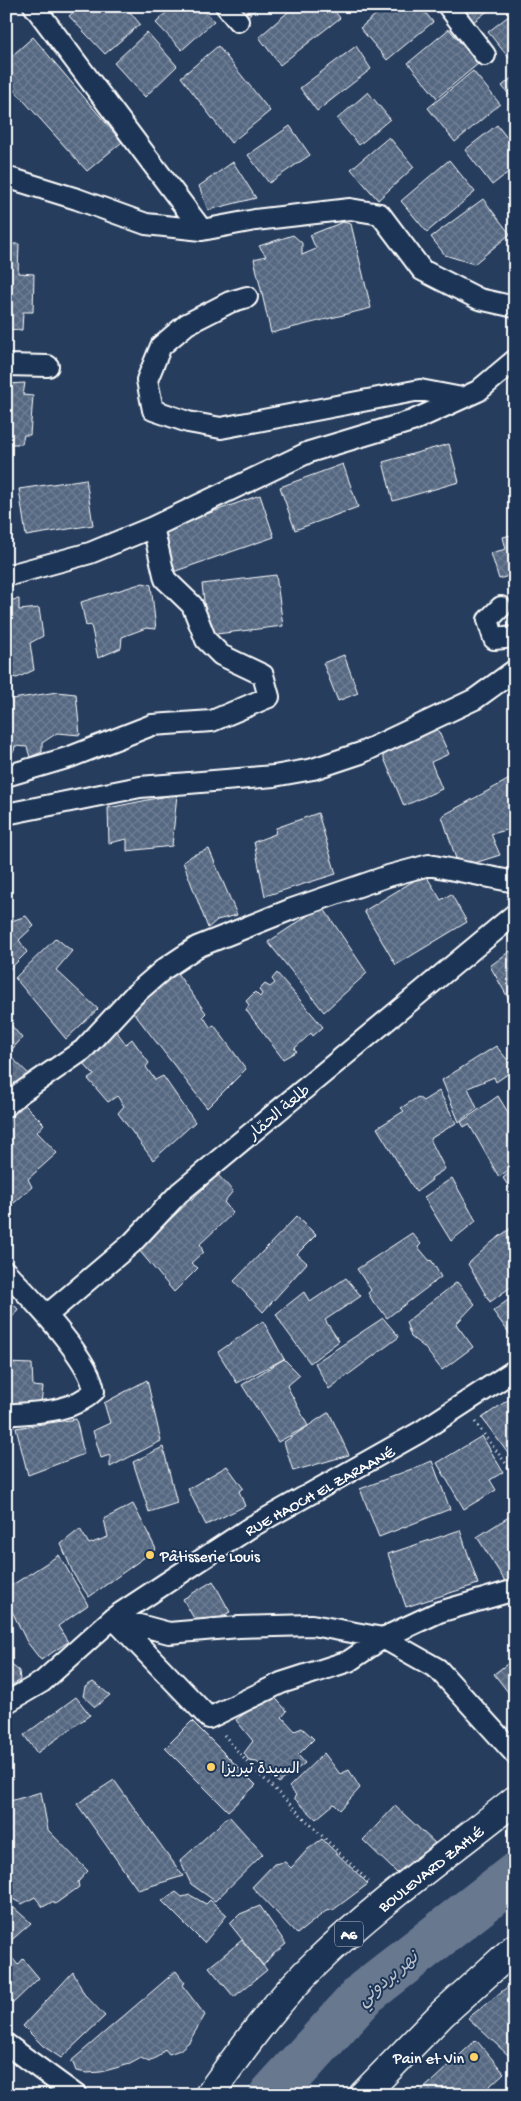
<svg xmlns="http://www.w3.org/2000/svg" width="521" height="2101" font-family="'Gochi Hand','Playpen Sans Arabic',sans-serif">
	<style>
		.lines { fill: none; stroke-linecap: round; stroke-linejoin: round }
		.river { stroke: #67788e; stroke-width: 46 }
		.building { fill: url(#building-cross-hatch); stroke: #fff }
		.minor-casing { stroke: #fff; stroke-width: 24 }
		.trunk-casing { stroke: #fff; stroke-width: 31 }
		.path { stroke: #fff; stroke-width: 3; stroke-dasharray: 1 4; stroke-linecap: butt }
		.minor { stroke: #1d3557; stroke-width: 20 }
		.trunk { stroke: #1d3557; stroke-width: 28 }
		.poi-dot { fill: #ffd166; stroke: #1d3557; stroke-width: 2 }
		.labels { text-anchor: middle; stroke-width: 4; stroke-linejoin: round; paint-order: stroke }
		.shield { fill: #1d3557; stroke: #bbc2cd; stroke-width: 1 }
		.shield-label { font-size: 15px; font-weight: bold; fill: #fff }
		.street-label { font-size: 16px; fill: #fff; stroke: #1d3557 }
		.poi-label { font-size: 16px; fill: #fff; stroke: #1d3557; text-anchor: start }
		.water-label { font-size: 18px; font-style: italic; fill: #bbc2cc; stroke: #1d3557 }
	</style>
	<defs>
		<pattern id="building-cross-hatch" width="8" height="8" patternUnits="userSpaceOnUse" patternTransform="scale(1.25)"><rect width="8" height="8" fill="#556781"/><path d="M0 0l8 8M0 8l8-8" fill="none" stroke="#6e7e94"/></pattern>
	</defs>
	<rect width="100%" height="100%" fill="#263d5e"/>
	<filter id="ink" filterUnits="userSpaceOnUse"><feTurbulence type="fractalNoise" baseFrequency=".02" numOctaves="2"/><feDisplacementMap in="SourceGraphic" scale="10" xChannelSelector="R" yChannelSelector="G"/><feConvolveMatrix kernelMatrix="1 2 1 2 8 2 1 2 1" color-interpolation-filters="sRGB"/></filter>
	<g filter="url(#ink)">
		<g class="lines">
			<path class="river" d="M272,2095L366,1992L515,1876"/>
		</g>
		<path class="building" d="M80,6H125L140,24L105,54L69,16Z
			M172,6H200L214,21L182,50L156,23Z
			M236,6H260L245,18Z
			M295,6H331L340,18L280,65L259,37Z
			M386,6H420L433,22L387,60L360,28Z
			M459,6H494L472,23Z
			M515,11V54L509,58L488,32Z
			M449,29L478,64L437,98L408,63Z
			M147,32L177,66L145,97L114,63Z
			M33,37L122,142L87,171L6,81V61Z
			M218,46L270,111L231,143L181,77Z
			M356,46L371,69L317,111L300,88Z
			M473,71L500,104L455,142L428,108Z
			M515,75V102L502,86Z
			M368,92L390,119L359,145L337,119Z
			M497,125L515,148V167L492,185L465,150Z
			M290,126L310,155L269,183L248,155Z
			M389,137L414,167L378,200L351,169Z
			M449,160L475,192L427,232L401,201Z
			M233,162L256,198L208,210L199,186Z
			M483,199L510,234L474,264L445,255L431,237Z
			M343,222L351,224L371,308L271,333L254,259L266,256L259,246L293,235L302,243V255L316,249L310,235Z
			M6,234H10V244H19L18,273L34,274L33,312H23L22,330L6,329Z
			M25,383L23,395L33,396L30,435H24L22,444H6V384Z
			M449,444L459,482L393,501L383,462Z
			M343,464L358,507L295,530L280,487Z
			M86,479L93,525L26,536L19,489Z
			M260,495L274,537L173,572L159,531Z
			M515,534V574L499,579L491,553L506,549L503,537Z
			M276,575L283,626L208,635L202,584Z
			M143,583L151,585L156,629L146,628L122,637L121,648L98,658L91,625L86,626L81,602Z
			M19,599V610L39,608L43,636L30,643L34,670L17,678L7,676L6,674V601Z
			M344,655L358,693L338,701L323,663Z
			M57,692L76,694L80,735L57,733L42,743V752L30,757L27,747L15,746L14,751L6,753V700Z
			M437,728L449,754L431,762L442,789L404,806L381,751Z
			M515,776V828L491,834L500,855L459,868L442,816Z
			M177,794L172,846L127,851V839L109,843L108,808Z
			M318,813L336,874L265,896L254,842L275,834L276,828Z
			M209,849L237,915L217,920L208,928L183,862L193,855Z
			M425,874L441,900L451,894L467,922L396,965L364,911Z
			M322,906L367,973L324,1012L268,942Z
			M26,916L34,926L19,940L27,952L6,973V923Z
			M56,938L72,951L56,970L98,1009L66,1039L15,978Z
			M510,951L515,959V1002L511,1003L490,966Z
			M174,969L206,1013L203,1016L210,1027L214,1025L246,1069L207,1108L130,1008Z
			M277,973L323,1027L313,1036L311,1033L294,1049L297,1051L283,1059L246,1010L249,1005L246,1001L255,992L260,997L262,994L259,990L265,984L270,987L275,983L272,979Z
			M6,1019L22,1038L8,1054L34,1079L6,1100Z
			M113,1027L126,1044L132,1039L149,1063L146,1067L155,1080L163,1076L195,1122L153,1160L118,1113L124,1106L117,1096L108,1102L88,1079L94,1075L79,1059Z
			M496,1046L515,1069L496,1082L494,1077L468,1088L477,1108L459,1122L442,1080Z
			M439,1091L456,1123L430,1139L445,1169L431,1178L432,1180L416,1192L377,1128L404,1111L401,1108L418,1097L423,1101Z
			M498,1096L515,1124V1165L499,1177L469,1124L464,1127L461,1122Z
			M24,1104L44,1124L37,1132L57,1153L28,1179L32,1187L14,1203L6,1197V1119Z
			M515,1168V1196L503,1178Z
			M218,1175L233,1191L224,1202L233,1213L200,1244L203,1252L191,1263L198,1268L174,1292L138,1249Z
			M452,1178L476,1221L451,1241L424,1197Z
			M297,1216L316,1235L297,1254L307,1263L263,1312L234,1281Z
			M515,1225V1259L509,1264L515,1272V1284L490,1302L468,1264L492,1242Z
			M412,1233L421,1244L418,1247L429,1260L432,1261L441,1277L387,1318L378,1306L375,1305L368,1293L371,1290L357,1269Z
			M346,1278L361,1296L325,1320L339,1341L310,1363L283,1326L276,1314L304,1292L310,1302Z
			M457,1282L475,1304L456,1324L473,1347L442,1370L424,1347L411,1337L406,1322Z
			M515,1295V1341L493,1311Z
			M6,1297L18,1309L11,1319L6,1316Z
			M383,1318L399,1337L329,1389L315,1363Z
			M263,1321L284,1359L237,1383L218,1352Z
			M284,1359L300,1375L287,1386L308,1426L278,1442L242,1385Z
			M6,1363L32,1364L33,1386L43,1387L41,1404L6,1409Z
			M147,1380L161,1441L110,1467V1455L101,1458L93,1431L110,1423L104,1403Z
			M515,1395V1463L482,1418Z
			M329,1412L349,1455L293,1471L284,1442Z
			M76,1419L84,1454L28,1475L16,1428Z
			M482,1436L503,1472L490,1480L496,1490L464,1509L437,1463Z
			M163,1447L177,1503L149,1512L133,1462Z
			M432,1461L450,1509L379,1537L360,1489Z
			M227,1466L243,1488L239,1491L245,1506L206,1525L188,1489Z
			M133,1504L156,1549L89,1597L74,1575L61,1544L80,1529L89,1544L108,1537L104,1519Z
			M515,1513V1579L507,1584L477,1537Z
			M460,1530L478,1584L406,1607L388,1554Z
			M59,1555L88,1605L58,1626L68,1642L41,1660L27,1642L6,1599V1589Z
			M213,1581L230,1612L200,1629L183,1599Z
			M6,1653L13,1666L19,1671L20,1680L12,1686L6,1685Z
			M515,1658V1701L494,1674Z
			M93,1682L110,1695L95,1707L83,1696L85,1687Z
			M271,1693L287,1711L282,1717L295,1731L302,1728L314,1739L298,1755L305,1763L279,1783L257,1762L249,1761L244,1753L253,1741L236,1720Z
			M76,1697L90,1715L37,1753L24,1735Z
			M192,1721L256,1785L228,1811L165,1748Z
			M324,1753L340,1774L349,1770L360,1788L340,1810L334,1804L316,1819L294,1798L296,1795L289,1787Z
			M114,1780L183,1876L138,1890L77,1804Z
			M41,1792L48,1830L88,1871L78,1882L79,1887L55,1904L52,1902L43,1907L35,1897L22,1904L11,1898L6,1887V1817L9,1816L7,1802Z
			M395,1806L435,1843L397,1873L363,1840Z
			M229,1816L263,1854L215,1901L191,1884L180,1861Z
			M322,1839L368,1884L333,1910L326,1911L297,1934L252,1887L274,1864L285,1862L291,1868L308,1849Z
			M176,1892L182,1897L190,1895L206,1904L210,1900L227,1915L204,1943L162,1901Z
			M260,1906L286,1944L271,1956L263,1966L230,1924L240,1914Z
			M13,1907L31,1923L6,1945V1911Z
			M242,1940L267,1970L234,1997L209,1967Z
			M8,1953L18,1965L23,1959L39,1978L6,2010Z
			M176,1971L185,1983L182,1985L205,2015L189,2042L180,2050L169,2054L165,2049L160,2055L149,2062L141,2058L130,2064L101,2072L87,2073L76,2071L73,2063L70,2062Z
			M73,1972L84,1994L105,2016L61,2058L43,2046L23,2026Z
			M515,1981V2050L508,2055L468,2018Z
			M476,2040L504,2073L480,2095H417Z"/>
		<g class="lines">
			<defs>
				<path id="minor" d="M34,6L202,230
					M226,6L238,21
					M448,6L485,55
					M6,177L77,199L146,224L202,230L255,220L350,209L380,214L422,270L479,299L515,307
					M247,297L230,302L187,324L161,346L147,380L153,410L188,422L221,428L420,390L462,398
					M6,365L48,366
					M6,576L90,553L153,527L309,452L412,421L478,391L515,360
					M501,607L488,620L494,639L515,637
					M6,776L70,757L152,725L212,721L269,697L263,675L221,655L206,640L192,605L165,579L153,527
					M6,814L140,787L274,776L313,769L361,753L475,699L515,670
					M6,1106L19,1094L83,1050L134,995L164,969L197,947L292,909L388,876L429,865L515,882
					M6,1272C29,1296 91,1359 94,1391C72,1413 36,1412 6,1415
					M47,1315L132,1243L179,1193L515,914
					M113,1618L209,1718L281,1683L349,1661L383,1638L439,1612L515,1590
					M113,1618L169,1633L239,1627L312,1625L383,1638L438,1669L515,1754
					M6,1703L42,1682L113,1618L251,1527L420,1432L515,1370
					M6,2044L76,2095"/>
				<path id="trunk" d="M209,2095C243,2048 275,2002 317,1962C378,1903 449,1853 515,1800
					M363,2095L443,2013L515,1948"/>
			</defs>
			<use href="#minor" class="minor-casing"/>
			<use href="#trunk" class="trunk-casing"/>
			<path class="path" d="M475,1422L515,1476
				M224,1735L246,1761L369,1882"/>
			<use href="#minor" class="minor"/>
			<use href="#trunk" class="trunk"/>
		</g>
	</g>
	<g class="poi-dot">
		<circle cx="150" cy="1555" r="5"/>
		<circle cx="211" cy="1767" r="5"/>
		<circle cx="474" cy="2057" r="5"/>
	</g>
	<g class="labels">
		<rect class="shield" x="335" y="1921.5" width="28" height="25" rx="4"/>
		<g class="shield-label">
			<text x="349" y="1939">A6</text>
		</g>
		<g class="street-label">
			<text transform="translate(278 1111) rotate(-40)" y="6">طلعة الحمّار</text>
			<text transform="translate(319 1490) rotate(-29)" y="6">RUE HAOCH EL ZARAANÉ</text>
			<text transform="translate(430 1868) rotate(-38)" y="6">BOULEVARD ZAHLÉ</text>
		</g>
		<g class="poi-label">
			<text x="160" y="1561">Pâtisserie Louis</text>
			<text x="221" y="1773">السيدة تيريزا</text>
			<text x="464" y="2063" text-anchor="end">Pain et Vin</text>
		</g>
		<g class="water-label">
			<text transform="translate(387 1978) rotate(-40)" y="6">نهر بردوني</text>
		</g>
	</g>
	<rect width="521" height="2101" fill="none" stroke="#1d3557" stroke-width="25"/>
	<rect x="12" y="12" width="496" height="2076" fill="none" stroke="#fff" stroke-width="2" filter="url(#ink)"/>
</svg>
